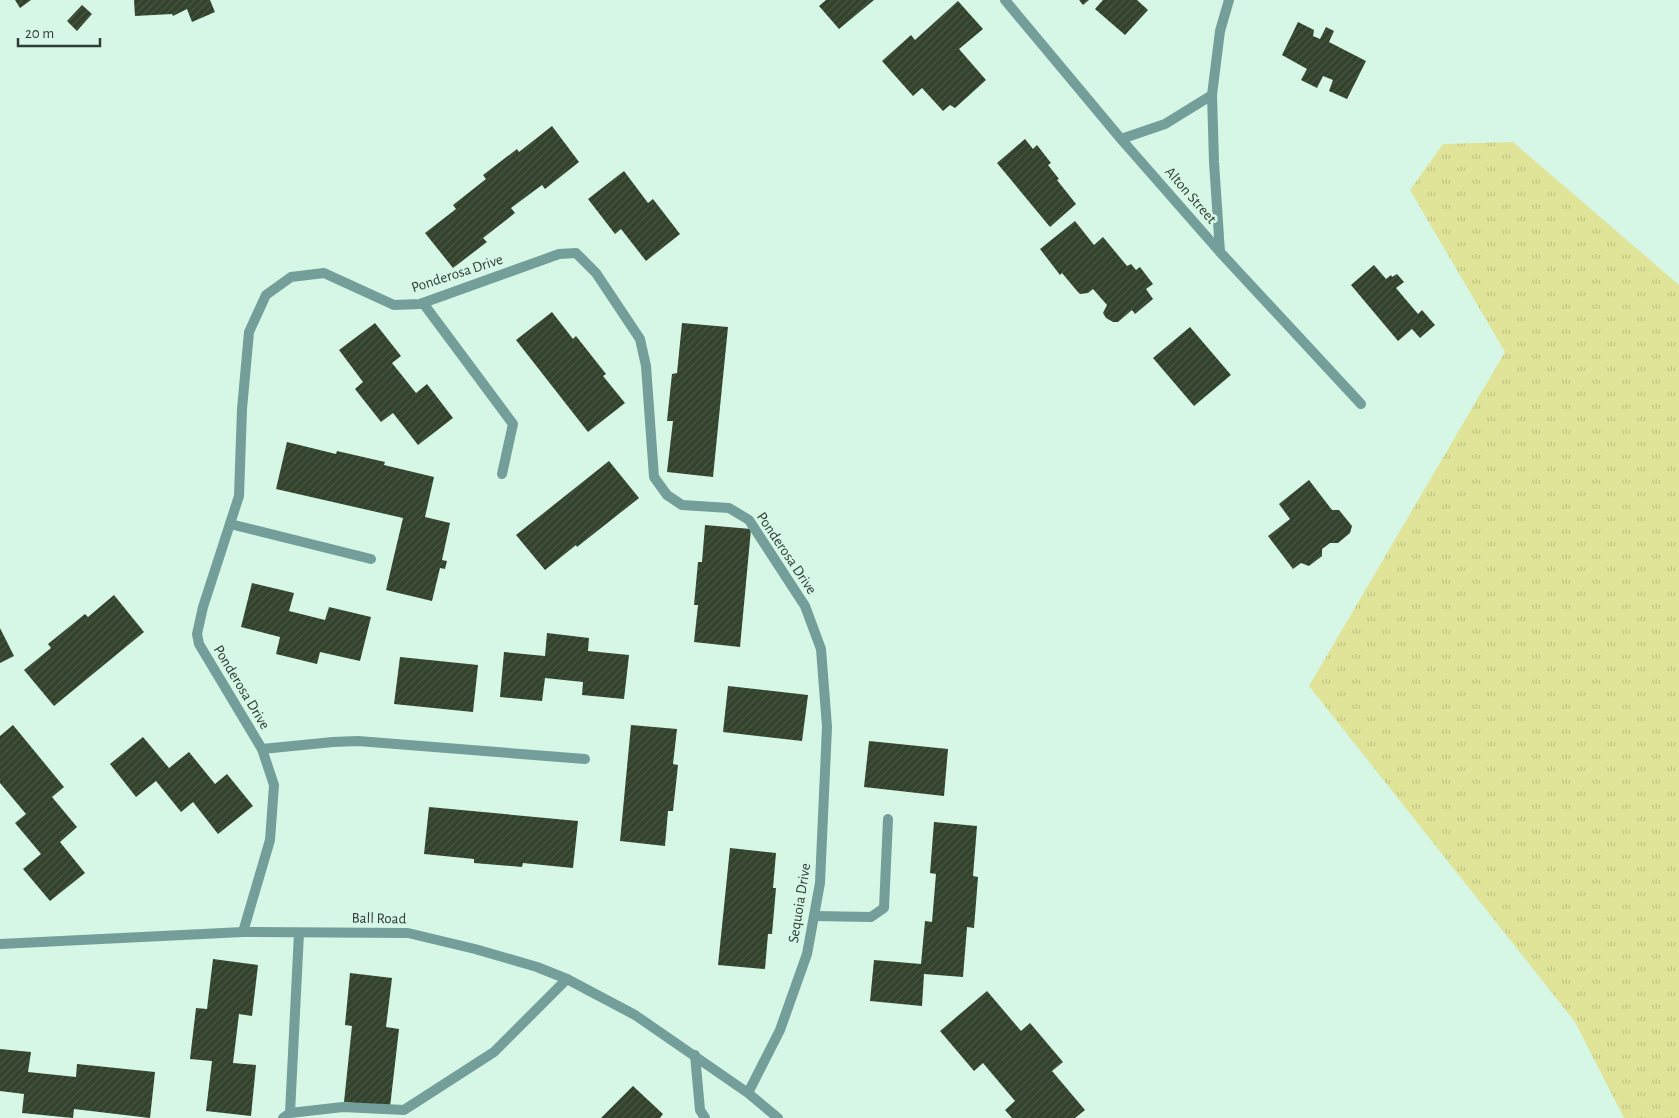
<svg xmlns="http://www.w3.org/2000/svg" width="1679" height="1118" font-family="'Alegreya Sans',sans-serif">
	<style>
		.grass { fill: url(#grass-tufts) }
		.building { fill: url(#building-hatch) }
		.lines { fill: none; stroke-linecap: round; stroke-linejoin: round }
		.service { stroke: #739e99; stroke-width: 10 }
		.minor { stroke: #739e99; stroke-width: 10 }
		.labels { text-anchor: middle; stroke-width: 5; stroke-linejoin: round; paint-order: stroke }
		.street-label { font-size: 15px; fill: #303d36; stroke: #d6f7e5 }
	</style>
	<defs>
		<pattern id="grass-tufts" width="24" height="20" patternUnits="userSpaceOnUse" patternTransform="scale(1.25)"><rect width="24" height="20" fill="#e0e499"/><path d="M3 7l-1-3M5 7V3M7 7l1-3M15 17l-1-3M17 17v-4M19 17l1-3" fill="none" stroke="#c0c484"/></pattern>
		<pattern id="building-hatch" width="6" height="6" patternUnits="userSpaceOnUse" patternTransform="scale(1.25)"><rect width="6" height="6" fill="#33422c"/><path d="M-1 1l2-2M0 6l6-6M5 7l2-2" fill="none" stroke="#485643"/></pattern>
	</defs>
	<rect width="100%" height="100%" fill="#d6f7e5"/>
	<path class="grass" d="M1513,142L1679,285V1118H1624L1575,1022L1309,686L1505,352L1410,190L1443,144Z"/>
	<path class="building" d="M15,0H31L20,8Z
		M134,0H210L215,12L192,22L187,9L173,16L172,14L135,16Z
		M826,0H874L839,29L819,6Z
		M1079,0H1089L1083,5Z
		M1103,0H1137L1148,10L1125,35L1095,9Z
		M958,1L983,29L959,49L986,80L955,108L950,105L943,111L922,88L913,96L882,61L911,35L915,40Z
		M82,5L92,14L77,31L67,21Z
		M1298,22L1314,30L1313,36L1320,39L1326,27L1334,31L1329,42L1366,61L1347,99L1329,91L1333,80L1323,76L1317,88L1301,80L1307,69L1282,55Z
		M552,126L579,162L545,189L542,185L511,208L515,213L483,238L487,242L453,268L425,233L456,209L453,205L486,179L483,175L517,149L519,152Z
		M1025,139L1033,149L1037,145L1051,163L1048,165L1059,179L1057,180L1076,204L1050,227L997,163Z
		M624,171L648,203L653,199L680,234L646,261L621,229L615,234L588,199Z
		M1075,221L1094,245L1103,237L1127,266L1131,264L1136,270L1140,267L1153,284L1146,289L1153,299L1135,314L1132,310L1118,322H1113L1106,318L1103,313L1107,305L1093,289L1088,293L1080,294L1077,291L1062,273L1060,275L1040,249Z
		M1374,265L1386,279L1391,275L1392,277L1397,274L1404,282L1396,288L1418,314L1422,310L1435,325L1420,338L1412,329L1398,341L1351,285Z
		M552,312L573,339L576,336L606,374L603,376L625,403L588,432L516,340Z
		M375,323L401,356L392,363L416,393L427,384L453,418L418,445L393,413L381,422L355,389L363,382L339,350Z
		M682,323L728,327L713,477L667,472L673,421H667L672,374L677,373Z
		M1190,327L1231,375L1194,406L1153,358Z
		M287,442L336,454L337,451L385,462L384,465L434,477L425,517L450,523L442,560L447,561L445,569L440,568L432,601L386,590L403,518L276,489Z
		M609,461L639,498L577,547L576,545L545,570L516,535Z
		M1309,480L1332,510H1339L1352,526L1350,533L1338,543H1330L1322,549V556L1309,566L1301,563L1293,569L1268,536L1290,519L1279,504Z
		M705,525L751,529L740,647L694,642L698,605H694L698,562H702Z
		M252,583L294,593L289,611L325,620L329,607L371,617L360,661L320,652L317,664L276,654L280,637L241,627Z
		M114,595L144,632L54,706L24,670L51,648L48,644L85,614L88,617Z
		M0,628L14,656L0,663Z
		M547,633L589,638L588,651L629,655L624,699L582,695L583,682L545,678L542,701L500,697L504,652L545,656Z
		M400,657L478,665L473,712L394,704Z
		M728,686L808,695L802,741L723,732Z
		M13,725L64,787L52,797L77,827L60,842L85,873L50,901L23,869L41,854L15,823L26,814L0,783V736Z
		M631,725L677,729L673,764L678,765L673,811H668L665,846L620,841Z
		M143,737L169,768L189,752L215,784L227,774L253,806L218,834L193,802L181,812L156,781L136,797L110,764Z
		M869,741L948,749L944,796L864,787Z
		M429,807L578,821L573,868L523,863L522,867L474,863V859L424,854Z
		M934,822L977,826L973,876L978,877L974,928L967,927L963,977L924,974L922,1006L870,1001L874,960L921,964L925,921L932,922L936,874L930,873Z
		M730,848L776,853L773,888H776L772,934H768L765,969L718,965Z
		M213,959L258,965L252,1016L239,1014L233,1063L256,1065L251,1116L206,1111L212,1061L190,1059L196,1008L207,1009Z
		M350,973L392,978L386,1027L399,1029L390,1107L344,1102L352,1026L345,1025Z
		M987,991L1021,1031L1030,1023L1063,1062L1052,1071L1085,1110L1075,1118H1012L1005,1110L1015,1101L983,1063L974,1071L940,1031Z
		M0,1049L31,1052L28,1072L76,1077L77,1064L155,1072L150,1118L74,1109L73,1118L22,1113L24,1094L0,1091Z
		M633,1086L663,1114L660,1118H601Z"/>
	<g class="lines">
		<path class="service" d="M423,303L513,424L502,474
			M230,524L371,559
			M262,749L333,742L358,741L585,759
			M814,916L871,917L884,908L888,819
			M695,1055L700,1110L705,1118
			M290,1113L299,933
			M283,1118L290,1113L343,1107L404,1110L494,1052L567,979"/>
		<path class="minor" d="M1005,0L1121,139L1220,252L1361,404
			M1121,139L1165,124L1212,95
			M1220,252L1214,162L1212,95L1220,31L1229,0
			M243,932L270,840L274,785L262,749L199,644L197,634L203,607L239,496L242,409L249,332L266,295L291,277L324,273L394,305L420,304L559,254L576,253L596,273L640,339L646,366L654,477L667,495L682,505L729,508L749,520L805,606L821,649L827,727L820,883L807,954L780,1030L748,1093
			M0,944L243,932L408,933L475,949L537,967L567,979L635,1015L748,1093L778,1118"/>
	</g>
	<g class="labels">
		<g class="street-label">
			<text transform="translate(1191 195) rotate(49)" y="5">Alton Street</text>
			<text transform="translate(457 273) rotate(-18)" y="5">Ponderosa Drive</text>
			<text transform="translate(787 553) rotate(56)" y="5">Ponderosa Drive</text>
			<text transform="translate(242 687) rotate(59)" y="5">Ponderosa Drive</text>
			<text transform="translate(799 903) rotate(-81)" y="5">Sequoia Drive</text>
			<text transform="translate(379 918) rotate(1)" y="5">Ball Road</text>
		</g>
	</g>
	<path d="M18 38v8h82v-8" fill="none" stroke="#303d36" stroke-width="2.5"/>
	<text x="25" y="38" font-size="15" fill="#303d36" stroke="#d6f7e5" stroke-width="4" paint-order="stroke">20 m</text>
</svg>
